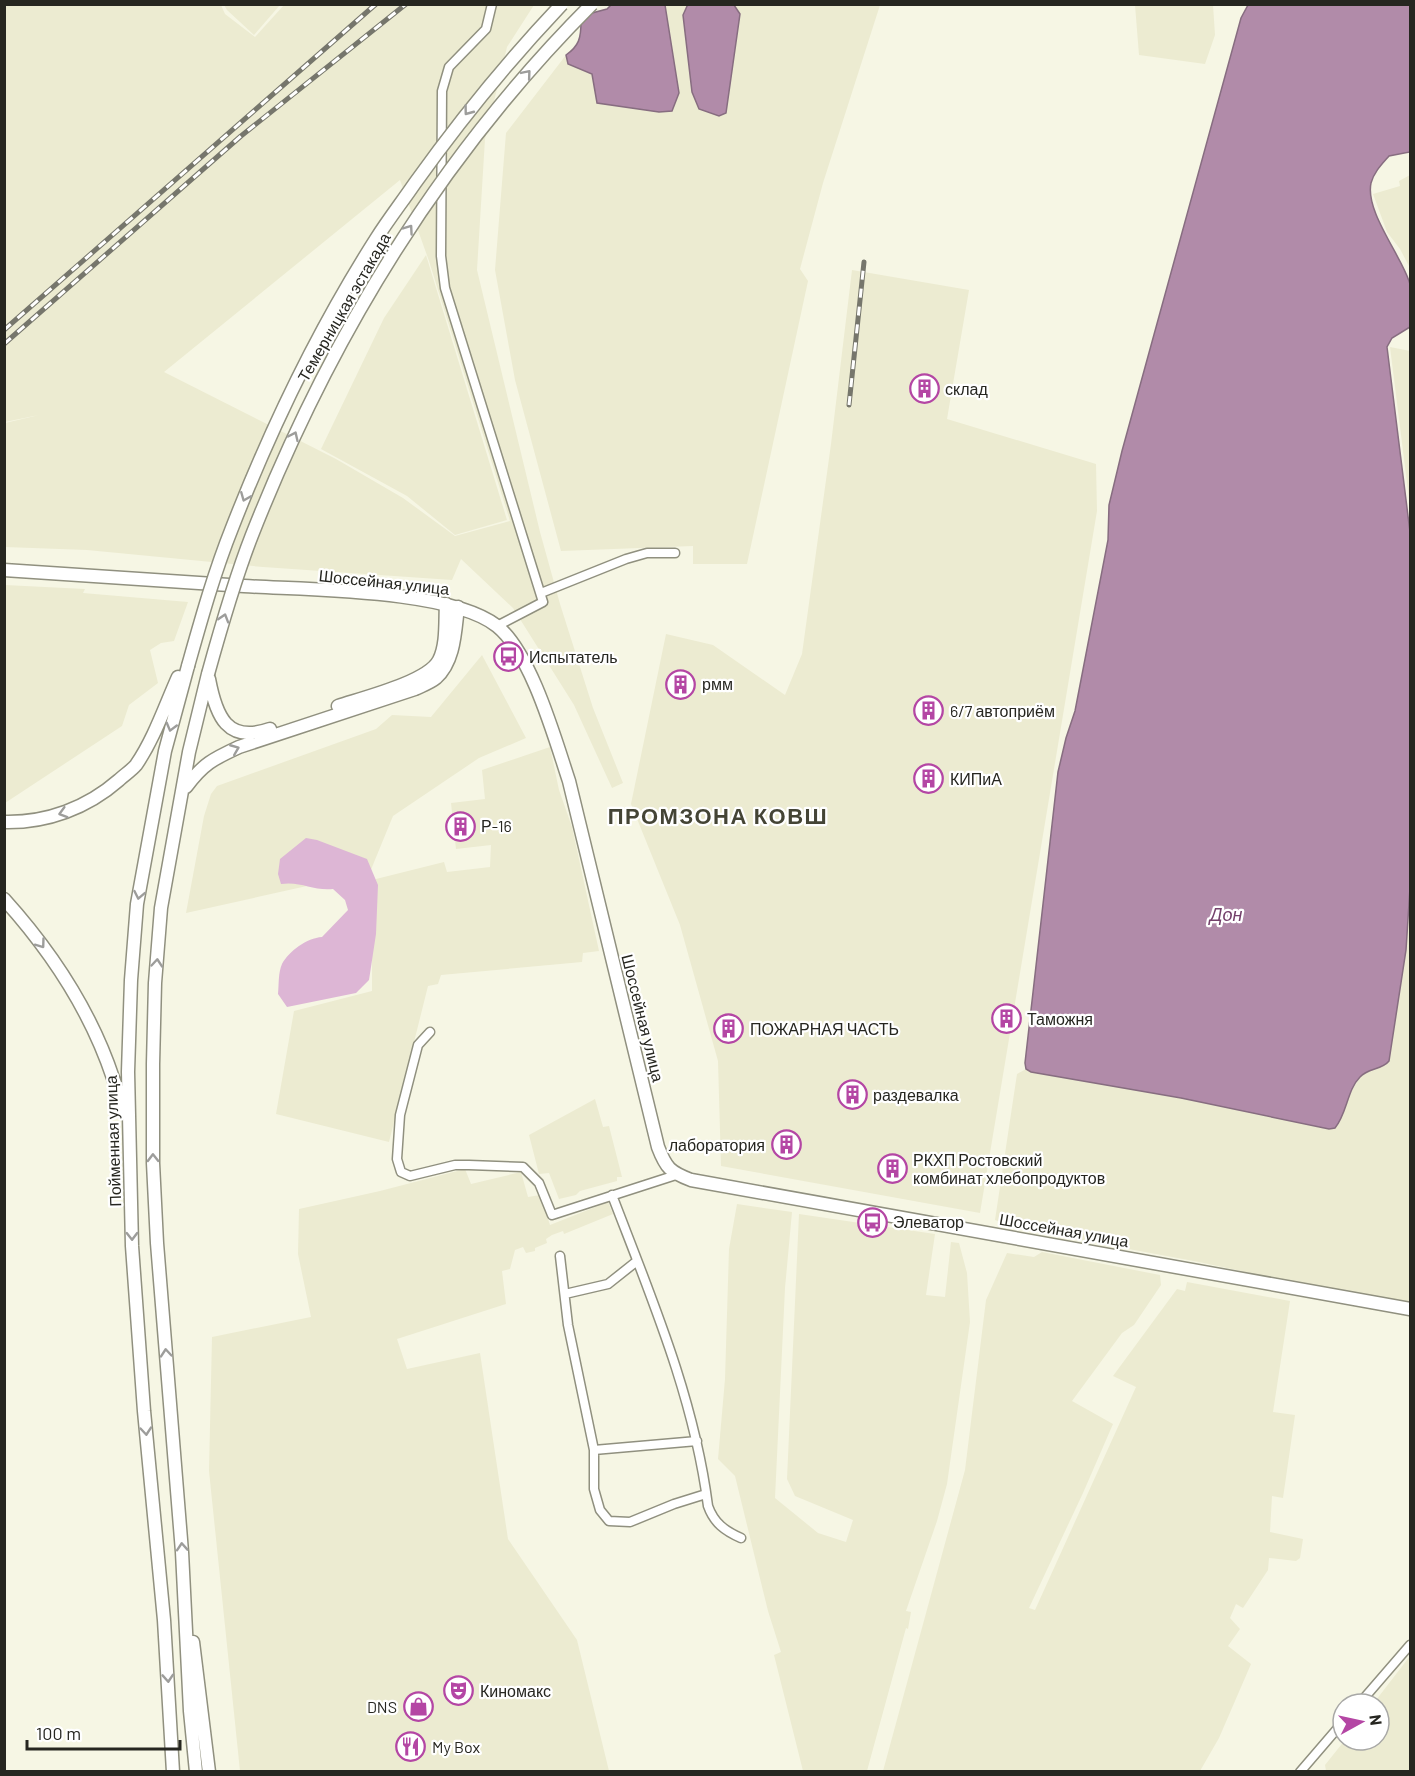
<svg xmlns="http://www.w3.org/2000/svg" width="1415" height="1776" font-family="Barlow,sans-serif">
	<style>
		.built { fill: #ecebd1; fill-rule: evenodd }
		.green { fill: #ddb6d5 }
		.water { fill: #b18ba9; stroke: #876d80; stroke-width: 1.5 }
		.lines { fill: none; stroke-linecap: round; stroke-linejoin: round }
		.minor-casing { stroke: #90907f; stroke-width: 11 }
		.secondary-casing { stroke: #90907f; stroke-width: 15 }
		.primary-casing { stroke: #90907f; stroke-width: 15 }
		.minor { stroke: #fff; stroke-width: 8 }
		.secondary { stroke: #fff; stroke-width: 12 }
		.primary { stroke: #fff; stroke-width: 12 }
		.rail-casing { stroke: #76766c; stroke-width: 5 }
		.rail { stroke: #fff; stroke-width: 3; stroke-dasharray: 9; stroke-linecap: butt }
		.primary-bridge-casing { stroke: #90907f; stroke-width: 15; stroke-linecap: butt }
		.primary-bridge { stroke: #fff; stroke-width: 12 }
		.oneway { stroke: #9d9d9b }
		.labels { text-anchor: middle; stroke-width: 4.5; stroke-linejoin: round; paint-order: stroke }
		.street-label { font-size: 16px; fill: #262620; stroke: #fff }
		.poi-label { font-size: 16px; fill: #262620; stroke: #fff; text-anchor: start }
		.water-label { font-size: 18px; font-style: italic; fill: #74416b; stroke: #fff }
		.district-label { font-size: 22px; font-weight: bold; letter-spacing: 1.5px; fill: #444435; stroke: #fff }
	</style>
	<rect width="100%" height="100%" fill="#f6f6e4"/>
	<path class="built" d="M4,5H221L225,14L255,37L284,5H534L507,47L485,139L477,270L540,532L560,604L593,708L623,783L612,788L574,705L513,608L461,559L452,580L263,567L87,550L5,547V423L39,415L5,422ZM400,180L429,261L510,521L455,536L403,498L336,459L164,372Z
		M224,5H280L254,35L227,10Z
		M624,5H880L823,183L800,269L808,281L747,564H693V546L561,551L515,380L495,270L506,133L566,55Z
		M1135,5H1213L1215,35L1205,64L1139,55Z
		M1410,175V268L1400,249L1387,232L1373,194L1400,186L1399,181Z
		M426,255L507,520L455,535L407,496L321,449L384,318Z
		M852,270L969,290L947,419L1096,464L1097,511L980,1213L721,1166L718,1061L680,925L631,804L666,634L713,645L785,695L802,654L831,444Z
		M1390,347L1410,351V507Z
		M5,585L85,589L83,593L188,602L174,641L161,643L150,650L158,683L129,705L122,726L5,803Z
		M482,655L526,738L479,758L393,816L370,872L186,913L204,816L211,794L217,786L376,729L392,715L431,717Z
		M550,747L559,790L572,827L599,951L583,953L582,962L441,975L438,984L428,986L389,1142L276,1114L294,1011L372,991V883L376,879L444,862L447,872L490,867L491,845L456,849L451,803L485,799L482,770Z
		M1410,894V1302L1283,1280L1199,1262L1026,1230L995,1220L1017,1074L1026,1069L1031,1072L1181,1098L1329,1129L1360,1077L1369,1071L1386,1065L1406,950Z
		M595,1099L603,1127L609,1126L622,1177H617V1181L580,1191L576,1195L559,1199L549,1173L539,1174L529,1135Z
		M465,1169L471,1184L521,1172L528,1197L540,1195L550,1225L608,1202L613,1214L564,1234L563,1231L552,1235L546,1239L547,1243L535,1248V1251L526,1253L523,1247L515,1250L510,1269L502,1271L506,1304L397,1339L407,1369L480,1353L508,1539L577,1640L609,1771H240L209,1471L212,1337L311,1317L298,1254L299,1209L380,1191Z
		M737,1204L792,1212L785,1288L775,1498L818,1533L846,1542L853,1520L795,1496L787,1479L799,1214L935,1234L926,1295L945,1297L951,1242L959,1243L967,1273L970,1322L947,1484L937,1521L906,1611L911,1612L908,1629L906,1628L867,1771H803L774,1655L781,1652L768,1611L735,1476L718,1459L725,1379L729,1249Z
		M1042,1252L1160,1275L1161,1285L1134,1325L1122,1333L1072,1401L1113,1424L1083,1493L1029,1608L1035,1610L1136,1387L1113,1376L1177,1289L1185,1291L1187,1282L1290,1301L1273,1412L1295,1415L1283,1498L1272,1496L1270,1532L1303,1539L1300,1558L1296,1561L1269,1558L1268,1570L1243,1608L1236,1604L1230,1618L1240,1629L1228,1646L1251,1664L1219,1738L1200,1771H883L965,1470L986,1300L1007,1253L1034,1257Z
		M1410,1656V1771H1326L1325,1765L1345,1740H1379V1704H1373Z"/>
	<path class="green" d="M306,838L317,840L367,859L378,885L376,934L369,980L356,993L287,1007L278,994C279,985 278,973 282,964C289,951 307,938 322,937L348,910L345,900L333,889C313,891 301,881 281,884L278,874L280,859Z"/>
	<path class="water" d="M688,4L734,5L740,14L726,113L719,116L699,109L692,92L683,15Z
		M611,5H665L679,93L672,111L659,112L597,103L592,74L568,64L566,55C579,46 581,38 581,22L592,13L607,9Z
		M1248,5H1410V152L1389,156C1382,164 1374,172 1371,183C1365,211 1400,254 1409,281C1414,294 1411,313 1410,327L1392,338L1387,347L1410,532V888L1406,950L1389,1061C1382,1070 1368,1068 1360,1077C1347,1090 1347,1114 1335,1128L1329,1129L1181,1098L1031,1072L1026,1069L1025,1063L1058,772L1066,738L1075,711L1108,540L1109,505L1122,451L1241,18Z"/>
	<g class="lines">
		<defs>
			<path id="minor" d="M492,4L486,29L449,67L442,91L441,256L445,288L543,602L497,626
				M541,593L626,559L647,553H675
				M430,1032L418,1045L400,1115L397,1159L401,1172L410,1176L455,1165H469L523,1167L539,1183L552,1215L676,1175
				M612,1195C651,1297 694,1397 708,1506C714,1523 725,1531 741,1538
				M560,1256L568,1325L594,1450V1489L600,1510L609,1521L630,1522L674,1504L706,1494
				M565,1294L608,1284L637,1261
				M594,1450L697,1441
				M1359,1704L1410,1645
				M1300,1772L1343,1722"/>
			<path id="secondary" d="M4,570C84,576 164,581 244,586C306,590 450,589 497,626C531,653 555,739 569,781L658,1147C666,1168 670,1172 691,1180L1410,1309"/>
			<path id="primary" d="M209,679C216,716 227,744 270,729
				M338,706C362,698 428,682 439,660C447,645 445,621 446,604
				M186,787C203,764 213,759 239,747L415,689C421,686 430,683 436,678C455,661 455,630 458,607
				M4,822C47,823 87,808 119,780C124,775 131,771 136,765C154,739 165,706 178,677
				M4,899C51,951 91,1012 113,1078C117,1089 122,1101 124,1113
				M193,1642L209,1772
				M173,1772L164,1620L144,1411L132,1246L128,1072L131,980L137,904L165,751L188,666
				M196,1772L190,1711L182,1552L157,1243L153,1163V1064L155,983L161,908L189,752L208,674"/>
		</defs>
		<use href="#minor" class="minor-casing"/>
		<use href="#secondary" class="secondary-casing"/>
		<use href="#primary" class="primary-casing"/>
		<use href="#minor" class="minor"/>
		<use href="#secondary" class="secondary"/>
		<use href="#primary" class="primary"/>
		<defs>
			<path id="rail" d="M4,330L376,4
				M4,344L241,136L406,4
				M849,405L864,262"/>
		</defs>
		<use href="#rail" class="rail-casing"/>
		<use href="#rail" class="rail"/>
		<defs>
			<path id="primary-bridge" d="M188,666C201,620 214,573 232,528C271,428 318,330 376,239C388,220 402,202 415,183C460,120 508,61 562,4
				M208,674C221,627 234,581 252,535C330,337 441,155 592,4"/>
		</defs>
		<use href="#primary-bridge" class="primary-bridge-casing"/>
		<use href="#primary-bridge" class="primary-bridge"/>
	</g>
	<defs><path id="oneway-chevron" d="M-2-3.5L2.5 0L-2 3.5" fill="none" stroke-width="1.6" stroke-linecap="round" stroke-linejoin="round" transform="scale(1.5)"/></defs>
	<g class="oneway">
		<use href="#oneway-chevron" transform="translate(527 74) rotate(-50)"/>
		<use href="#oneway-chevron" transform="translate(468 111) rotate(127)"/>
		<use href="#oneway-chevron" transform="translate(409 229) rotate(-55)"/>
		<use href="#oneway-chevron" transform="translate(294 436) rotate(-65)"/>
		<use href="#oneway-chevron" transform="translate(245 497) rotate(112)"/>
		<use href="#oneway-chevron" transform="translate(224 618) rotate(-73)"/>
		<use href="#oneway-chevron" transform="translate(171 727) rotate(105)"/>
		<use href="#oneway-chevron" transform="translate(235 749) rotate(-22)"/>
		<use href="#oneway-chevron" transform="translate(63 813) rotate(164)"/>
		<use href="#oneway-chevron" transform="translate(139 895) rotate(101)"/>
		<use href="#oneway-chevron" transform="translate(41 944) rotate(54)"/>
		<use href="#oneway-chevron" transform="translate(157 963) rotate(-85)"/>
		<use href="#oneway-chevron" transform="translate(153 1158) rotate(-91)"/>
		<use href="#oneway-chevron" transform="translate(132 1236) rotate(89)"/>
		<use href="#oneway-chevron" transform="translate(166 1353) rotate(-95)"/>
		<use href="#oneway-chevron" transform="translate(146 1431) rotate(85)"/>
		<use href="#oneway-chevron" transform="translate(182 1547) rotate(-94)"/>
		<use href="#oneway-chevron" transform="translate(168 1678) rotate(86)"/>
	</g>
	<defs>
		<symbol id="building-ring" viewBox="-11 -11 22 22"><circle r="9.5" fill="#fff" stroke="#b446a4" stroke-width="1.5"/><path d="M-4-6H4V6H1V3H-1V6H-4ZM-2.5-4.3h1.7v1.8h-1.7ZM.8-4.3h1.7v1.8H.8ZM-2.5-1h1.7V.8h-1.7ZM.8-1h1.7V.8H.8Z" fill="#b446a4"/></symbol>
		<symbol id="bus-ring" viewBox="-11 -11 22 22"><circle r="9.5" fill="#fff" stroke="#b446a4" stroke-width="1.5"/><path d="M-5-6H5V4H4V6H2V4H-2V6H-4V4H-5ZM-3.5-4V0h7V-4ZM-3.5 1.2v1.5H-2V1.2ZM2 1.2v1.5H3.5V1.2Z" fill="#b446a4"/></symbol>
		<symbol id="theatre-ring" viewBox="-11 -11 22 22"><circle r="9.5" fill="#fff" stroke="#b446a4" stroke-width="1.5"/><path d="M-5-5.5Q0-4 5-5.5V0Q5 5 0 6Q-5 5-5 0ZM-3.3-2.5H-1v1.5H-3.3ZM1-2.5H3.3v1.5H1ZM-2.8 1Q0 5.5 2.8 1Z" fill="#b446a4"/></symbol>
		<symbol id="shop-ring" viewBox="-11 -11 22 22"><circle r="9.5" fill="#fff" stroke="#b446a4" stroke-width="1.5"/><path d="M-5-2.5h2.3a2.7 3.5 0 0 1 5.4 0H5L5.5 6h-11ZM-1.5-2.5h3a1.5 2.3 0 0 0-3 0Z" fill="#b446a4"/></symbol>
		<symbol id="restaurant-ring" viewBox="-11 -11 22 22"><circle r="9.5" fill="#fff" stroke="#b446a4" stroke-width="1.5"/><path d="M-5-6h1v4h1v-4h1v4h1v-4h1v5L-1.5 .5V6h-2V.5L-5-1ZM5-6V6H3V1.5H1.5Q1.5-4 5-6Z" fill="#b446a4"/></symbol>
	</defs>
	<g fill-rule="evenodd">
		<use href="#building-ring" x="908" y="372" width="33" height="33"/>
		<use href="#bus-ring" x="492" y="640" width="33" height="33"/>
		<use href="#building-ring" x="664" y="668" width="33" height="33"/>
		<use href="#building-ring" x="912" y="694" width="33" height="33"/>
		<use href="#building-ring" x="912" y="762" width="33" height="33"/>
		<use href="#building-ring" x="444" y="810" width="33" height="33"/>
		<use href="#building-ring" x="990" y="1002" width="33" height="33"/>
		<use href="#building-ring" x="712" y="1012" width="33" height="33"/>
		<use href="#building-ring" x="836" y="1078" width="33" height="33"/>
		<use href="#building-ring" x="770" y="1128" width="33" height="33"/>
		<use href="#building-ring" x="876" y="1152" width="33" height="33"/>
		<use href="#bus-ring" x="856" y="1206" width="33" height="33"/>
		<use href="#theatre-ring" x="442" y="1674" width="33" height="33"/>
		<use href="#shop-ring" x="402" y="1690" width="33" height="33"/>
		<use href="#restaurant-ring" x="394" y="1730" width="33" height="33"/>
	</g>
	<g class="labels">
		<g class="street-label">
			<text transform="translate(344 307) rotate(-60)" y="6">Темерницкая эстакада</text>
			<text transform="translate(384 582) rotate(6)" y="6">Шоссейная улица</text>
			<text transform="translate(643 1018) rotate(76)" y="6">Шоссейная улица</text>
			<text transform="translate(113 1141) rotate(-92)" y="6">Пойменная улица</text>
			<text transform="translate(1064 1230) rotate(10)" y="6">Шоссейная улица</text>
		</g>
		<g class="poi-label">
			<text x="945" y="395">склад</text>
			<text x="529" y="663">Испытатель</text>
			<text x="702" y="690">рмм</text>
			<text x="950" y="717">6/7 автоприём</text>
			<text x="950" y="785">КИПиА</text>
			<text x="481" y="832">Р-16</text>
			<text x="1027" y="1025">Таможня</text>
			<text x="750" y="1035">ПОЖАРНАЯ ЧАСТЬ</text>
			<text x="873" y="1101">раздевалка</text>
			<text x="765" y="1151" text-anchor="end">лаборатория</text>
			<text x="913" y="1166">РКХП Ростовский<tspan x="913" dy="18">комбинат хлебопродуктов</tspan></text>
			<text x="893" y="1228">Элеватор</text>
			<text x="480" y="1697">Киномакс</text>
			<text x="397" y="1713" text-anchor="end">DNS</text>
			<text x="432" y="1753">My Box</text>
		</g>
		<g class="water-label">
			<text x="1226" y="921">Дон</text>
		</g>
		<g class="district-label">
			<text x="718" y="824">ПРОМЗОНА КОВШ</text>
		</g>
	</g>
	<rect width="1415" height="1776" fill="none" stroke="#262620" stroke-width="12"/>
	<g transform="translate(1361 1722) rotate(82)"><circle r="28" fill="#ffffff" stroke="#a8a8a6" stroke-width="1.5"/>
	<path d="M0-4.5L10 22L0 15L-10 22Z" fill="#b446a4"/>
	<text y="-9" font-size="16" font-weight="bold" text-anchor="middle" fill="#262620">N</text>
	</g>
	<path d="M27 1740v9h153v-9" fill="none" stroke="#262620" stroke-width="3"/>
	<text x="36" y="1740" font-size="18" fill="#262620" stroke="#ffffff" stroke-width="4.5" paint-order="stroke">100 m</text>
</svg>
